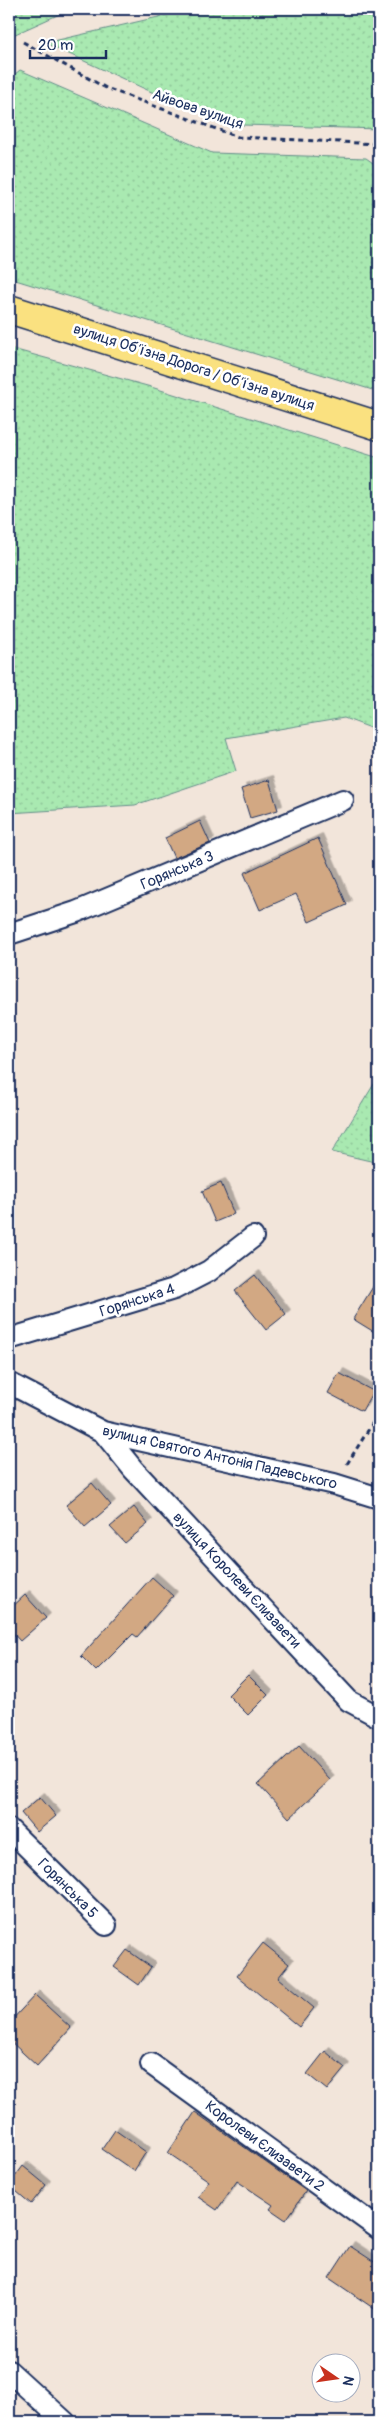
<svg xmlns="http://www.w3.org/2000/svg" width="388" height="2431" font-family="Pangolin,sans-serif">
	<style>
		.grass { fill: url(#grass-dots); stroke: #628c88 }
		.building { fill: #d2a883; stroke: #1b2f5e; filter: url(#shadow) }
		.lines { fill: none; stroke-linecap: round; stroke-linejoin: round }
		.minor-casing { stroke: #1b2f5e; stroke-width: 24 }
		.trunk-casing { stroke: #1b2f5e; stroke-width: 31 }
		.path { stroke: #1b2f5e; stroke-width: 3; stroke-dasharray: 5 4; stroke-linecap: butt }
		.minor { stroke: #fff; stroke-width: 20 }
		.trunk { stroke: #fae180; stroke-width: 28 }
		.labels { text-anchor: middle; stroke-width: 5; stroke-linejoin: round; paint-order: stroke }
		.street-label { font-size: 15px; fill: #1b2f5e; stroke: #fff }
	</style>
	<defs>
		<pattern id="grass-dots" width="8" height="8" patternUnits="userSpaceOnUse" patternTransform="scale(1.25)"><rect width="8" height="8" fill="#a9e9b1"/><path d="M2 2h.1M6 6h.1" fill="none" stroke="#91c89b" stroke-width="1.8" stroke-linecap="round"/></pattern>
		<filter id="shadow"><feDropShadow dx="4.5" dy="-4.5" stdDeviation="0" flood-color="#0004"/></filter>
	</defs>
	<rect width="100%" height="100%" fill="#f2e5da"/>
	<filter id="ink" filterUnits="userSpaceOnUse"><feTurbulence type="fractalNoise" baseFrequency=".02" numOctaves="2"/><feDisplacementMap in="SourceGraphic" scale="10" xChannelSelector="R" yChannelSelector="G"/><feConvolveMatrix kernelMatrix="1 2 1 2 8 2 1 2 1" color-interpolation-filters="sRGB"/></filter>
	<g filter="url(#ink)">
		<path class="grass" d="M9,9H84L62,13L13,35L9,39Z
			M183,9H379V129L243,125L156,94L45,43L180,12Z
			M20,70L212,153L366,158L379,167V392L9,278V79Z
			M9,348L151,387L379,458V731L344,718L226,738L236,771L135,805L9,813Z
			M379,1076V1163L332,1152Z"/>
		<path class="building" d="M269,780L278,810L250,818L241,789Z
			M200,821L210,843L174,858L165,838Z
			M318,838L347,905L309,922L296,894L260,910L244,873Z
			M221,1183L234,1214L215,1222L202,1191Z
			M255,1275L286,1314L266,1330L235,1291Z
			M379,1277V1335L353,1319Z
			M339,1373L373,1391L362,1411L328,1393Z
			M92,1483L111,1505L85,1527L66,1505Z
			M134,1507L148,1524L125,1543L110,1527Z
			M152,1577L173,1596L137,1637L133,1634L96,1671L81,1656Z
			M25,1595L46,1618L20,1641L9,1629V1610Z
			M248,1675L268,1695L248,1715L228,1695Z
			M299,1746L330,1780L289,1818L258,1784Z
			M40,1797L56,1816L37,1832L21,1813Z
			M263,1943L289,1964L278,1978L314,2008L299,2027L237,1976Z
			M127,1950L151,1967L139,1985L114,1967Z
			M35,1995L71,2028L37,2066L9,2040V2023Z
			M325,2051L345,2068L327,2090L307,2074Z
			M195,2112L306,2191L286,2220L270,2209L273,2205L237,2181L217,2210L198,2197L209,2181L168,2153Z
			M115,2130L146,2152L134,2171L102,2149Z
			M23,2166L46,2185L31,2204L9,2185Z
			M350,2246L379,2265V2312L329,2278Z"/>
		<g class="lines">
			<defs>
				<path id="minor" d="M9,934L76,912L343,800
					M9,1339L174,1289L209,1271L253,1237
					M9,1383L103,1432L334,1484L379,1498
					M103,1432L133,1469L349,1701L379,1717
					M9,1829L106,1925
					M151,2064L379,2229
					M9,2371L65,2422"/>
				<path id="trunk" d="M9,309L379,426"/>
			</defs>
			<use href="#minor" class="minor-casing"/>
			<use href="#trunk" class="trunk-casing"/>
			<path class="path" d="M23,42L106,88L238,137L379,144
				M347,1464L379,1413"/>
			<use href="#minor" class="minor"/>
			<use href="#trunk" class="trunk"/>
		</g>
	</g>
	<g class="labels">
		<g class="street-label">
			<text transform="translate(198 109) rotate(19)" y="5">Айвова вулиця</text>
			<text transform="translate(194 367) rotate(18)" y="5">вулиця Обʼїзна Дорога / Обʼїзна вулиця</text>
			<text transform="translate(177 870) rotate(-23)" y="5">Горянська 3</text>
			<text transform="translate(137 1300) rotate(-18)" y="5">Горянська 4</text>
			<text transform="translate(220 1457) rotate(13)" y="5">вулиця Святого Антонія Падевського</text>
			<text transform="translate(237 1580) rotate(47)" y="5">вулиця Королеви Єлизавети</text>
			<text transform="translate(68 1888) rotate(45)" y="5">Горянська 5</text>
			<text transform="translate(265 2146) rotate(36)" y="5">Королеви Єлизавети 2</text>
		</g>
	</g>
	<rect width="388" height="2431" fill="none" stroke="#fff" stroke-width="30"/>
	<rect x="15" y="15" width="358" height="2401" fill="none" stroke="#1b2f5e" stroke-width="2" filter="url(#ink)"/>
	<g transform="translate(336 2378) rotate(103)"><circle r="24" fill="#ffffff" stroke="#a4acbf"/>
	<path d="M0-4L9 19L0 12L-9 19Z" fill="#c8321e"/>
	<text y="-8" font-size="14" font-weight="bold" text-anchor="middle" fill="#1b2f5e">N</text>
	</g>
	<path d="M30 50v8h76v-8" fill="none" stroke="#1b2f5e" stroke-width="2.5"/>
	<text x="38" y="50" font-size="15" fill="#1b2f5e" stroke="#ffffff" stroke-width="4" paint-order="stroke">20 m</text>
</svg>
